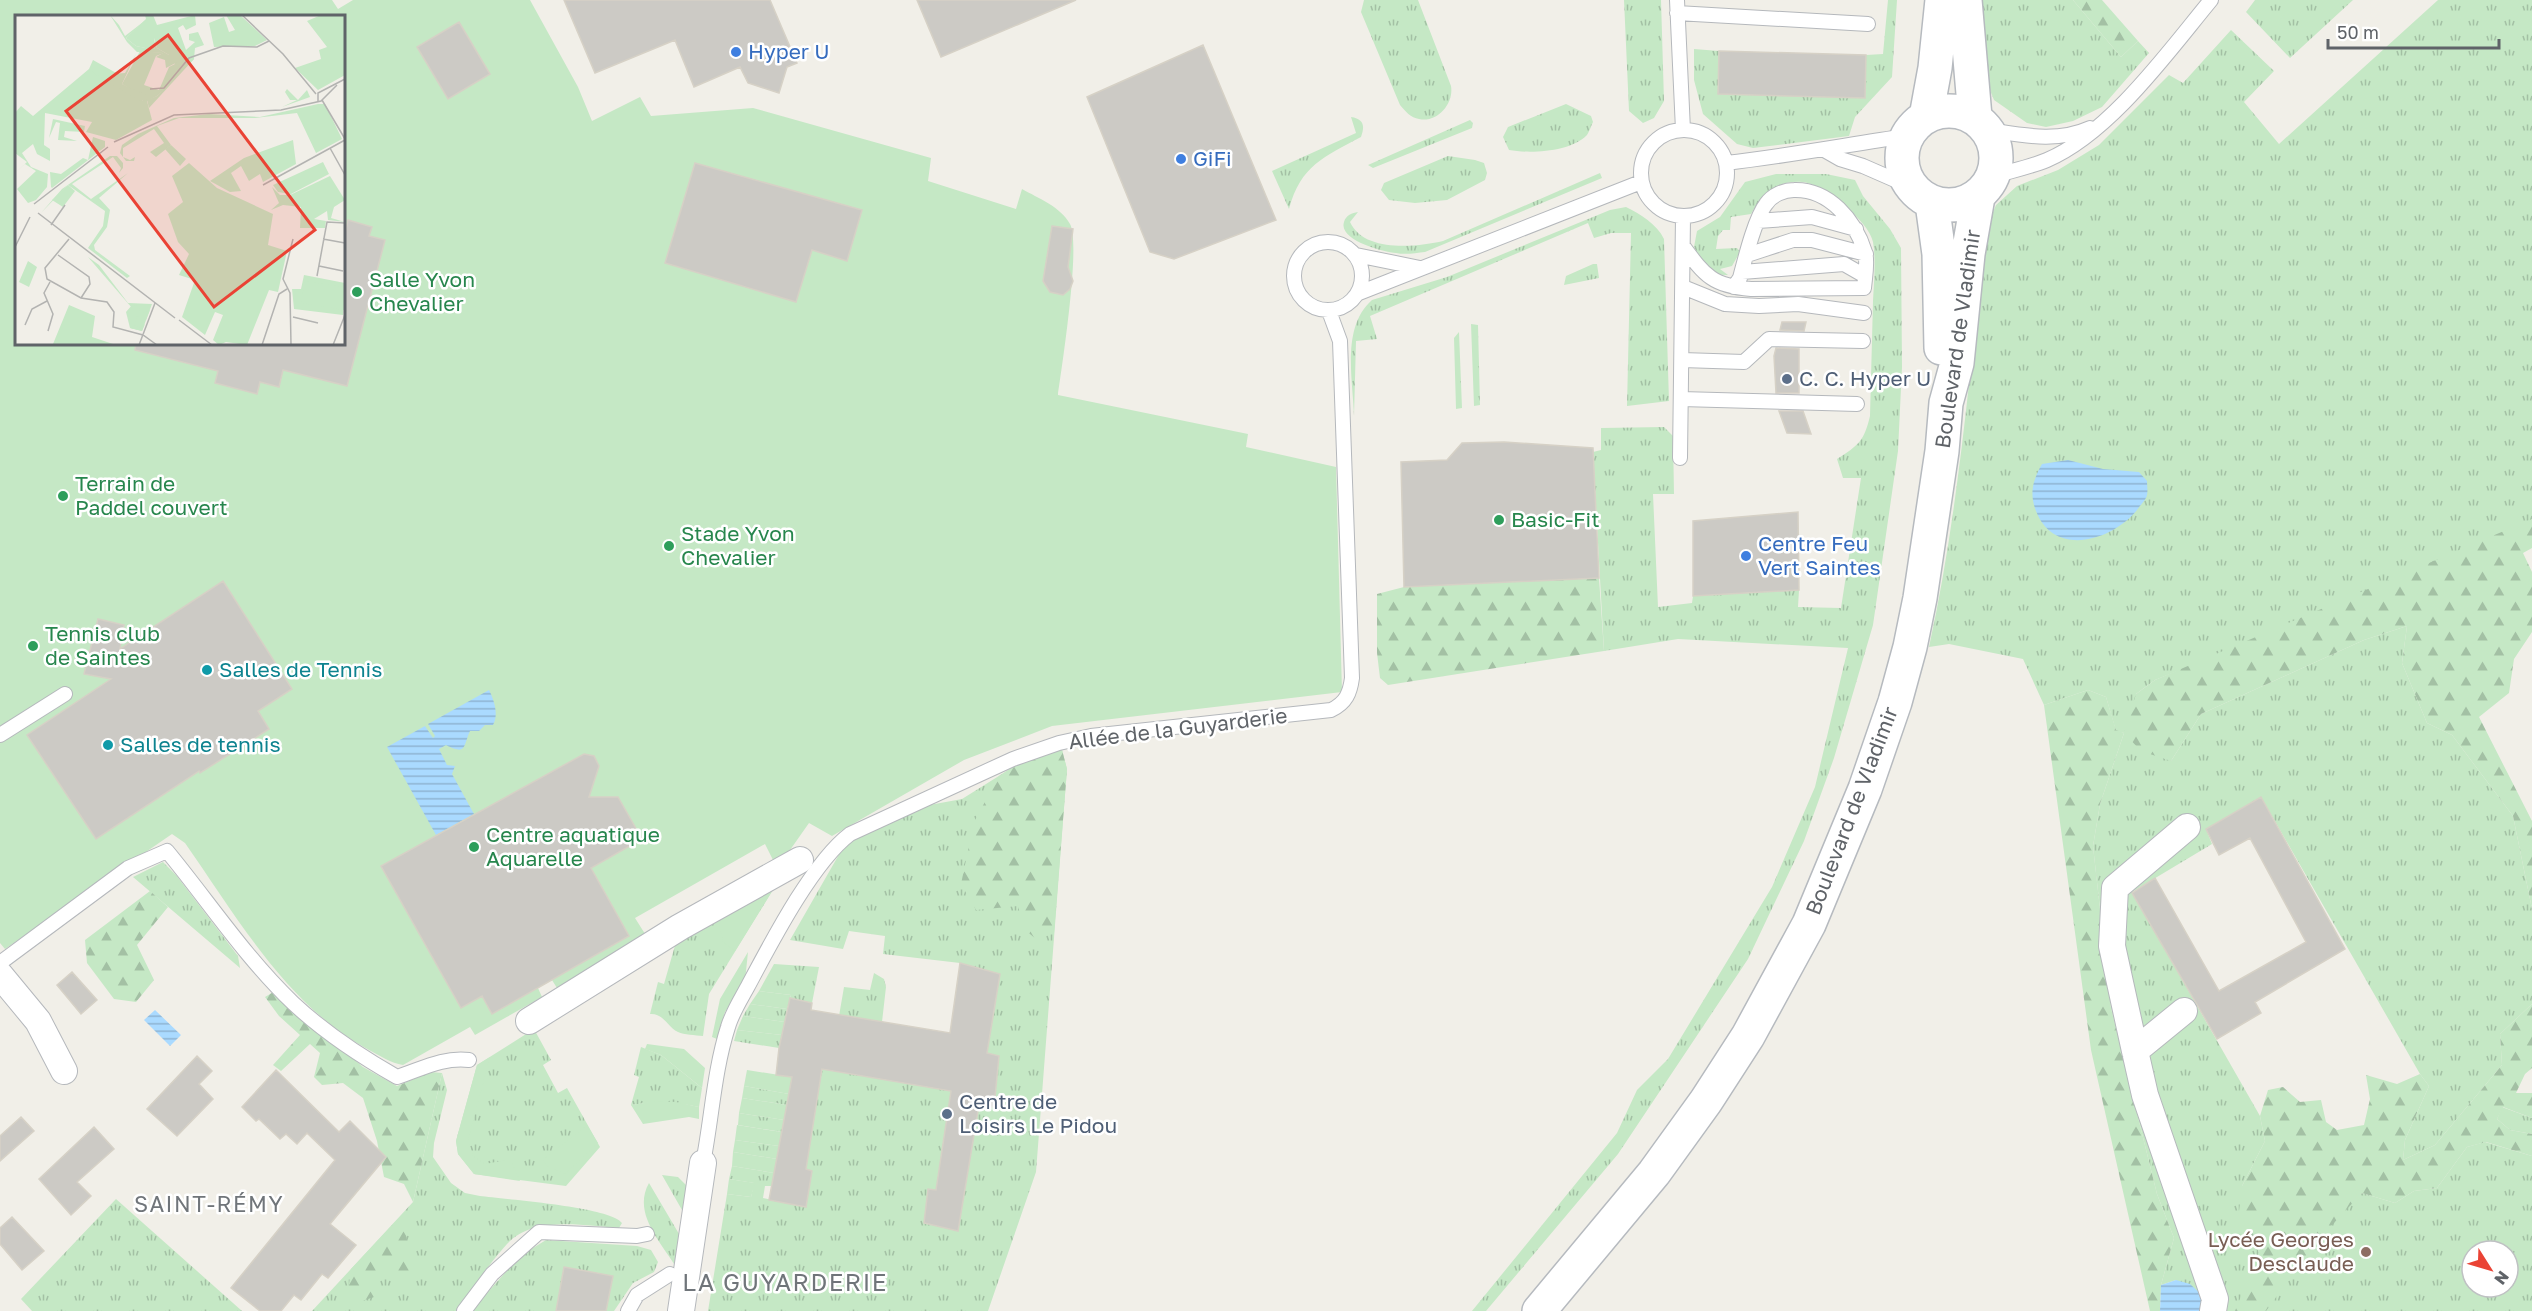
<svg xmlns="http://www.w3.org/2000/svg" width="2532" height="1311" font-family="'Golos Text',sans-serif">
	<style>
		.grass { fill: url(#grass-tufts); fill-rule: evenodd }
		.forest { fill: url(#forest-firs) }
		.garden { fill: #c5e8c5; fill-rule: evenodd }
		.water { fill: url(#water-rules) }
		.building { fill: #cccac5; stroke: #d6d1c6; stroke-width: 1.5 }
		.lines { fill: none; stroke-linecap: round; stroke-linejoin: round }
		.lane-casing { stroke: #b5b8bc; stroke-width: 16 }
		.street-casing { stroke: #b5b8bc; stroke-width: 28 }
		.secondary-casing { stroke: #b6babf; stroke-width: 36 }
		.lane { stroke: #fff; stroke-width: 14 }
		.street { stroke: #fff; stroke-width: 26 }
		.secondary { stroke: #fff; stroke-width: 33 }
		.shop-dot { fill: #3f7fe0; stroke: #fff; stroke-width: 2 }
		.leisure-dot { fill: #2e9e5b; stroke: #fff; stroke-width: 2 }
		.service-dot { fill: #5c6f8a; stroke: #fff; stroke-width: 2 }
		.culture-dot { fill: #0f9aa8; stroke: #fff; stroke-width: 2 }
		.education-dot { fill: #8d6e63; stroke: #fff; stroke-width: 2 }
		.labels { text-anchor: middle; stroke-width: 5; stroke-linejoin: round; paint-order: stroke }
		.shop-label { font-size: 21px; fill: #366cbe; stroke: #fff; text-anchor: start }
		.leisure-label { font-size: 21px; fill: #27864d; stroke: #fff; text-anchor: start }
		.street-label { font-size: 21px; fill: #5f6368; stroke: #fff }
		.service-label { font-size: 21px; fill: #4e5e75; stroke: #fff; text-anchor: start }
		.culture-label { font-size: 21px; fill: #0d838f; stroke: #fff; text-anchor: start }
		.education-label { font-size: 21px; fill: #785e54; stroke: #fff; text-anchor: end }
		.neighbourhood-label { font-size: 22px; letter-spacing: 1.5px; fill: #70757a; stroke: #fff }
		.quarter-label { font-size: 24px; letter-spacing: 1.5px; fill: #70757a; stroke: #fff }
		.inset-road { fill: none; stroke: #b3b3b1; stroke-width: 1.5 }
		.view { fill: #ea4335; fill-opacity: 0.15; stroke: #ea4335; stroke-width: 3 }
		.inset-edge { fill: none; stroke: #5f6368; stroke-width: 3 }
	</style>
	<defs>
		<pattern id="grass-tufts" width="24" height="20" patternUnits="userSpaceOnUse" patternTransform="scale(1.5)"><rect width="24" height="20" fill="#c5e8c5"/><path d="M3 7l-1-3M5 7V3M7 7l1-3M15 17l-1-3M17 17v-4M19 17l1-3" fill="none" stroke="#a3c0a4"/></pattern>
		<pattern id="forest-firs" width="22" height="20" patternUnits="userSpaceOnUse" patternTransform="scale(1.5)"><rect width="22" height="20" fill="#c5e8c5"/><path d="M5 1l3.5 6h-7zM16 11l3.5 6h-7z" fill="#a3c0a4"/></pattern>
		<pattern id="water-rules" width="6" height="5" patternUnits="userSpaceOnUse" patternTransform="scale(1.5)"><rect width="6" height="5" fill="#aadaff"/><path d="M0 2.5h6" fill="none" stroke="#8eb4d2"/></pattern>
	</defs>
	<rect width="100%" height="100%" fill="#f1efe8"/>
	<path class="grass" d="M1364,0H1418L1451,86C1454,103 1438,123 1419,119C1411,118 1405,111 1400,105L1361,12Z
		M1624,0H1661L1664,101L1654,118L1643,123L1629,111Z
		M1888,0H1897L1892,77L1855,117L1849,136L1753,148L1737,144L1703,114L1694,80V49L1719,51L1718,94L1865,98L1866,55L1883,54Z
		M1979,0H2073L2121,57L2138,41L2149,53L2102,107L2073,121L2046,127L2027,123L1994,100L1985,78Z
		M2255,0H2353L2290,58L2246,12Z
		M2438,0H2532V545L2175,672L2155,680L2136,694L2171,761L2201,714L2364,640L2407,626L2402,663L2427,723L2452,735L2513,816L2532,909V1004L2500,1034L2502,1065L2435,1145L2403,1160L2405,1140L2429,1086L2420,1074L2261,797L2206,829L2212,844L2132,892L2260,1116L2265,1141L2242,1186L2255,1244L2259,1252L2362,1193L2395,1203L2414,1191L2437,1188L2467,1147L2485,1142L2532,1156V1311H2204L2176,1280L2161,1285L2174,1238L2157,1194L2111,1008L2093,846L2100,804L2124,733L2116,731L2106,697L2088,690L2044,705L2023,659L1949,644L1929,647C1959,510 1970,370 1985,231L1996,205L2017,186L2058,170L2099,145L2169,75L2183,83L2231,30L2274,71L2244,102L2279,144ZM2472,1251H2508V1287H2472Z
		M1566,104L1591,116L1593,122C1591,126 1589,132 1587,135C1571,152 1530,154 1509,150L1503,137L1508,127Z
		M1351,117C1364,119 1365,126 1361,137C1324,157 1301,165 1289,209L1272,171L1356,133Z
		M1470,120L1473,123L1472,128L1373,168L1368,165Z
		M1448,156L1475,160L1484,163L1487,173L1485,180L1447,200L1415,203L1389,200L1381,190L1384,183Z
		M1600,173L1602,178L1425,252C1416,253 1405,255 1396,253C1383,252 1338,240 1344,222C1346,215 1352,213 1358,212L1350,222C1364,253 1417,247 1443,241Z
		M1776,174H1826L1855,180L1863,196L1890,229L1901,248L1902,367L1898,451L1873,625L1834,758L1804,841L1748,959L1618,1154L1486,1311H1472L1617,1133L1637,1090L1668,1059L1772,887L1815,787L1848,648L1678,639L1604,651L1593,452L1601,450V428L1664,427L1673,436L1674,494H1653L1658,607L1692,603L1693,596L1799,590L1798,607L1841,608L1861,478H1843L1837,459C1859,445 1864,441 1870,416C1871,378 1872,339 1873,301C1874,282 1876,260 1873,242C1870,222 1822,183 1802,182C1777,180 1762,194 1751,214L1731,217L1730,230H1723L1718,236L1716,249L1737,248L1740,252L1732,266L1720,269L1728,275C1709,276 1702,263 1694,247L1697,231L1720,217L1745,182Z
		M1626,207C1640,214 1657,224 1664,239L1669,401L1627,406L1631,233H1611L1594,238L1588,223L1370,316L1377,339L1356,341L1354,416C1353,380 1341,327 1372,300L1447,277L1610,210Z
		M1593,264H1597L1599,278L1564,285L1566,276Z
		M1471,324L1478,325L1480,405L1474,406Z
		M1459,332L1462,408L1456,409L1454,338Z
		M1062,750L1067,769L1036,1172L988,1311H708L727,1194L751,1197L754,1183L729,1179L732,1166L774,1173L772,1186H765L763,1198L806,1207L812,1171L806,1169L822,1069L951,1091L978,1105L994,1106L999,1056L987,1053L1000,974L960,963L883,954L885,936L849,931L843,949L790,940L845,844L924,806L962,799L1023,761Z
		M163,862L176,875L238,956L240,968L133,877Z
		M779,880L709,994L703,1036C695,1035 684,1035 678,1032C667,1027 664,1013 650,1014L658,982L664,984L678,935Z
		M774,964L819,967L812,1003L790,998L791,995L759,991Z
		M874,973L884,979L886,987L882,1022L839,1016L844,987L870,990Z
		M750,1004L787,1009L785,1022L743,1016Z
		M534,1029L551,1060L543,1065L558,1093L567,1088L600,1147L566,1186L474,1174L458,1154L456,1141L477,1065Z
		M737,1030L782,1035L779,1048L734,1041Z
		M641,1047L661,1055L702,1088L699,1107C675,1102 655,1101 631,1105L639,1077L634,1075Z
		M442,1073L447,1090L434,1143L433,1157L451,1183L465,1193L480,1196C504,1199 612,1207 622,1223L619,1228C586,1226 537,1216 510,1241C493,1258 471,1291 456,1311H312L413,1202Z
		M744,1086L789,1094L787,1105L742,1098Z
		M2502,1107L2532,1118V1134L2510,1130L2497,1119Z
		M739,1113L784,1120L782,1132L738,1125Z
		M735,1140L779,1146L777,1159L733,1152Z
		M662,1175L678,1177L688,1187L686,1217Z
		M649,1183L682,1239L676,1267C661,1242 632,1213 649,1183Z
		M116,1199L242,1311H32L21,1299Z
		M546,1240L637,1246L651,1250L658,1262L654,1272L633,1283L614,1311H471L520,1256Z"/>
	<path class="forest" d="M2073,0H2102L2138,41L2121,57Z
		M2532,519V548L2523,553L2532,572V632L2514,659L2509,693L2479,717L2532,821V909L2513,816L2452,735L2427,723L2402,663L2407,626L2364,640L2201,714L2171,761L2141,751L2124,733L2100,804L2093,846L2111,1008L2157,1194L2174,1238L2161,1285L2160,1311H2150L2091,1050L2044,705L2088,690L2106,697L2116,730L2124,733L2136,694L2155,680Z
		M1599,578L1604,651L1388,685L1380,678L1377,653V594L1404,587Z
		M1062,750L1067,769L1054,933L1036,939L1024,929L1018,906L976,910L961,884L974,822L999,776L1023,761Z
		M150,891L168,907L137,945L154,980L136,1002L114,999L87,963L85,940Z
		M275,991L363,1067L397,1086L431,1072L442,1073L413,1202L404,1184L384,1177L377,1141L363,1098L343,1083L322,1085L314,1077L320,1053L310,1044L281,1071L273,1065L300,1035L279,1016L265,997Z
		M2532,1004V1068L2525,1074L2516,1093H2532V1118L2503,1107L2497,1119L2510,1130L2532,1134V1156L2486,1142L2467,1147L2437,1188L2414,1191L2395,1203L2362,1193L2317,1241L2266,1311H2235L2259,1252L2238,1220L2242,1186L2265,1141L2260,1116L2268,1090L2283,1087L2300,1102L2321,1100L2326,1122L2337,1130L2364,1125L2370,1099L2366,1075L2397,1084L2420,1074L2429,1086L2405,1140L2403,1160L2435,1145L2502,1065L2500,1034Z
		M397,1220L407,1231L406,1248L412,1272L408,1278L401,1276L392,1263L383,1268L374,1297L362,1301L348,1292L351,1269Z"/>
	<path class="garden" d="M0,0H332L338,9L353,0H530L578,87L592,121L640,97L651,116L753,108L931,158L928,181L1016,209L1022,189C1038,198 1061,207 1070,224C1081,244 1062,366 1058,395L1248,434L1246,447L1336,467L1342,692L1052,726L964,760L832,836L809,823L783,860L775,864L765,844L635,918L647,937L557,988L552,980L532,991L538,988L542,997L475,1035L470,1027L403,1065C391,1063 380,1056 369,1050C287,1006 237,917 185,843L172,834L5,949L0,943ZM16,16H344V344H16Z
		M779,880L735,951L723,942L719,923L723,910Z
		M748,952L745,981L725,1012L717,1039L712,1037L720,999Z
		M759,991L791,995L787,1009L750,1004Z
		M743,1016L785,1022L782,1035L737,1030Z
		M647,1044L684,1049L705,1068L702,1088L661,1055L645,1049Z
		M490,1057L468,1140L473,1156L485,1164L506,1160L512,1163L520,1181L474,1174L458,1154L456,1141L477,1065Z
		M747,1070L792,1077L789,1094L744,1086Z
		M742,1098L787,1105L784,1120L739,1113Z
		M656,1101L676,1102L699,1107V1119L689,1117L643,1124L631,1105Z
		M587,1125L598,1143L565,1174L547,1166L543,1160Z
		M737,1125L782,1132L779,1146L735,1140Z
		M733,1152L777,1159L774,1173L732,1166Z
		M729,1179L755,1183L751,1197L727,1194Z"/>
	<path class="water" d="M2068,460L2103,469L2139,472L2147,481C2147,485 2148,491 2147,495C2146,500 2140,505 2137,510C2112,541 2054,558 2036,511C2029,493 2033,480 2042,464Z
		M489,690C494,700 499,714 493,725H485L479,731H470C463,746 467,756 446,745L439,749L447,765L455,766L452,774L474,814L436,835L387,747L425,726L433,738L435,736L428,724Z
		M155,1010L181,1035L170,1046L144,1020Z
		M2176,1280L2190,1284L2204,1297V1311H2160L2161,1285Z"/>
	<path class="building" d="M564,0H770L797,63L787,67L779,93L748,83L740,67L694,87L675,40L595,73Z
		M917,0H1076L941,57Z
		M459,22L490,74L448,99L417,47Z
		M1203,45L1276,220L1174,259L1150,252L1087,97Z
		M1719,51L1866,55L1865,98L1718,94Z
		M695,163L862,210L847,261L812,250L796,302L665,263Z
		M348,220L372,227L369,236L385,240L347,386L283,370L279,387L260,382L257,394L215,383L218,371L135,350L136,344H344V238Z
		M1052,226L1073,229L1068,267L1073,281L1070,289L1063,295L1050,292L1043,281Z
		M1782,322H1806L1804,331L1780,330Z
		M1776,348L1799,349V393H1776L1774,356Z
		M1779,411H1803L1811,434L1787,433Z
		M1504,442L1593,448L1599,578L1404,587L1401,462L1447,460L1462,443Z
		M1798,512L1799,590L1693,596V521Z
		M223,581L292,689L258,711L269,729L200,773L199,771L96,839L27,735L111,679L84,674L98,619L124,625L120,649Z
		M584,754L594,756L599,766L589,797H618L642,839L591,868L629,936L492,1014L482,996L461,1008L381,866Z
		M2261,797L2345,949L2255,1002L2261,1013L2217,1039L2132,893L2155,878L2219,991L2306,942L2250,838L2219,855L2206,829Z
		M960,963L1000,974L987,1053L999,1056L994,1107L979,1105L958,1231L924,1223L928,1189L936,1190L951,1091L822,1069L806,1169L812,1171L806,1207L769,1200L792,1077L776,1075L779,1048L790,998L812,1003L811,1010L950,1033Z
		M72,972L97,1000L81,1014L57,985Z
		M197,1056L212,1071L199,1084L213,1099L177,1136L147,1109Z
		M276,1070L339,1132L350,1121L386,1157L330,1224L356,1245L328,1278L322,1274L301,1300L294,1295L281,1311H260L231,1288L335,1160L307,1133L297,1144L286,1134L280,1139L259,1119L256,1121L242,1107Z
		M21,1117L34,1131L0,1161V1136Z
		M94,1127L114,1149L77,1182L91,1196L71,1215L39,1179Z
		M12,1217L44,1251L22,1270L0,1244V1228Z
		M564,1267L613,1276L606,1311H556Z"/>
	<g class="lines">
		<defs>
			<path id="lane" d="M1677,0L1683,130
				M1677,13L1868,24
				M1641 173a43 43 0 1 1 86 0a43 43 0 1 1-86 0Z
				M1988,130C2022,135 2057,143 2090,128
				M1826,151L1840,159L1863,166L1911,187
				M1726,163C1787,156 1846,145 1907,136
				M1994,176C2011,171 2030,167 2047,160C2110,133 2168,52 2211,0
				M1758,221L1812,217L1856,229
				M1294 276a34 34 0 1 1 68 0a34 34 0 1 1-68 0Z
				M1683,246C1705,276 1713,286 1751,289L1864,288C1865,277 1868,262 1865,252C1855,220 1829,189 1794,190C1784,190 1772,195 1766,204C1755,218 1745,259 1740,278L1734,287
				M1356,255L1420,268
				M1747,255L1793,240H1812L1866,254
				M1742,272L1844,264L1865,276
				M1683,287L1725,304L1759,306L1798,304L1864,313
				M1359,293L1641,182
				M1682,360L1744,362L1769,339L1863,341
				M1681,399L1857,404
				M1680,458L1683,217
				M0,735L65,694
				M0,963L128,868L167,851C209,902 245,957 293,1003C324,1032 360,1056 397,1077C422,1069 442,1057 469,1060
				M703,1163C712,1117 714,1071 728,1027C732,1013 741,999 748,986C771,943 812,863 850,834L1013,759L1059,743L1091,736L1331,710C1346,703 1350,693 1352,678L1340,341L1329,311
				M464,1311L492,1274L539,1232L637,1236L647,1234
				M628,1311L637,1295L670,1274"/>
			<path id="street" d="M2187,827L2115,888L2112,946L2135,1051L2145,1095L2215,1299L2213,1311
				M0,975L38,1021L64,1071
				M529,1021L680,927L800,860
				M2135,1051L2184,1011
				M681,1311L703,1163"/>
			<path id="secondary" d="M1965,0L1975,117
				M1902 158a47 47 0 1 1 94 0a47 47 0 1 1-94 0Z
				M1926,117L1935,68L1942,0
				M1932,203L1939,254L1941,348
				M1539,1311L1654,1173L1706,1101L1748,1036L1809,924L1865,789L1895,702L1910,647L1920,598L1942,451L1946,403L1957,363L1968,254L1978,197"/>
		</defs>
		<use href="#lane" class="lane-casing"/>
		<use href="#street" class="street-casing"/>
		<use href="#secondary" class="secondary-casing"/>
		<use href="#lane" class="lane"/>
		<use href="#street" class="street"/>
		<use href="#secondary" class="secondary"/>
	</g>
	<g class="shop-dot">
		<circle cx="736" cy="52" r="6"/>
		<circle cx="1181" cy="159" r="6"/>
		<circle cx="1746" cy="556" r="6"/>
	</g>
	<g class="leisure-dot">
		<circle cx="357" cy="292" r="6"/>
		<circle cx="63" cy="496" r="6"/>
		<circle cx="1499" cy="520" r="6"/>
		<circle cx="669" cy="546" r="6"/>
		<circle cx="33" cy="646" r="6"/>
		<circle cx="474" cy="847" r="6"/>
	</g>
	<g class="service-dot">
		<circle cx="1787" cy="379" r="6"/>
		<circle cx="947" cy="1114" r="6"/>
	</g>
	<g class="culture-dot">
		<circle cx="207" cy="670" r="6"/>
		<circle cx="108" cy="745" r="6"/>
	</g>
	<circle class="education-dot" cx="2366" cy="1252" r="6"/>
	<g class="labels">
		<g class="shop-label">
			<text x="748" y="59">Hyper U</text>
			<text x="1193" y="166">GiFi</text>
			<text x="1758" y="551">Centre Feu<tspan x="1758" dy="24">Vert Saintes</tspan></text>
		</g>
		<g class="leisure-label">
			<text x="369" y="287">Salle Yvon<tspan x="369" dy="24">Chevalier</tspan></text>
			<text x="75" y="491">Terrain de<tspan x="75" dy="24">Paddel couvert</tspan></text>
			<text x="1511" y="527">Basic-Fit</text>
			<text x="681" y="541">Stade Yvon<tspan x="681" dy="24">Chevalier</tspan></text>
			<text x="45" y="641">Tennis club<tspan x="45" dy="24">de Saintes</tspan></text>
			<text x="486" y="842">Centre aquatique<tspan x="486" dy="24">Aquarelle</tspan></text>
		</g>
		<g class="street-label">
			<text transform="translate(1958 339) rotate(-82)" y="7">Boulevard de Vladimir</text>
			<text transform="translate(1178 729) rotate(-7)" y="7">Allée de la Guyarderie</text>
			<text transform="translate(1852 811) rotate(-69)" y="7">Boulevard de Vladimir</text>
		</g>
		<g class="service-label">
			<text x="1799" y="386">C. C. Hyper U</text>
			<text x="959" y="1109">Centre de<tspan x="959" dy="24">Loisirs Le Pidou</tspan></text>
		</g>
		<g class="culture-label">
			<text x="219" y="677">Salles de Tennis</text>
			<text x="120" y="752">Salles de tennis</text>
		</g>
		<g class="education-label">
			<text x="2354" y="1247">Lycée Georges<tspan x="2354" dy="24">Desclaude</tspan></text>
		</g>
		<g class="neighbourhood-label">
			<text x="209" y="1212">SAINT-RÉMY</text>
		</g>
		<g class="quarter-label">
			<text x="785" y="1291">LA GUYARDERIE</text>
		</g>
	</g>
	<g transform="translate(15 15)">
		<rect width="330" height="330" fill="#f1efe8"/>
		<path d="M130,0H138L142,10L180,0L181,10L171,15L168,10L163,13L171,35L180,27L174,25V19L183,17L189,30L180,33L179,44L142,81L132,86L137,105L101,125L71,117L77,107L30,98L29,130L35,134V146L22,139L18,129L7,138L16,152L33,159L32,172L21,185L13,188L2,174L21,156L10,149L0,158L12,147L0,138V98L6,91L18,101L74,54L78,45L103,59L95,64L128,86L126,80L107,69L125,36L149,38L141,41L129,70L144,75L154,52L160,49L154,40L142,33L139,23L140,33L135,34L121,31L111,23L131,4ZM211,0H225L252,25L240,31L199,32L194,8L209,2L214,17L220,15ZM306,0H330V60L303,75L280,53L306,44L304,35L312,32L292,6ZM303,89H310L327,124L301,138L282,98L240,103H164L142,111L156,130L141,142L135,137L149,128L139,114L108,133V142L115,145L120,142L119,146H111L105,138L107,130L123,119L159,103L194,99L245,102ZM38,104L70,111L69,117L50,116L49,122L62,126L43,125L45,108L41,107L34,123ZM78,122L90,126V132L37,173L36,172L35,157L46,159L68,143L73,145ZM278,125L281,149L248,167L245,159L234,166L226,151L216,158L226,176L215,177L195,166L229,143ZM95,141H102L108,148V153L104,158L106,153L98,142L57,169L76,184L113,158L84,183L95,195L92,212L79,230L80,235L115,261L112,263L73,233L88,211L90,196L53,170L26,198L47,174ZM308,147L314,159L276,179L263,177L258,170ZM315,161L330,185L319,192L316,203L330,207L313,205L312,196L299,204L311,206L310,213H285L286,192L268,190L256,195L264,188L257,172L265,180H275ZM73,242L84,250L113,288L137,289L127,316L115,313L117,293ZM13,246L22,252L14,272L4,267ZM289,260L330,268L328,300L279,294L277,274H286Z" fill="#c5e8c5"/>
		<path d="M95,0L104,10L110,21L132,4L111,23L121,31L136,34L135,27L140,34L138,23L142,33L154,40H176L151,53L150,45L141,42L148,38L122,37L112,27ZM121,39L107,69L131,80L132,85L142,81L175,44H179L134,93L132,85L126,86L73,55L95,64L97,59L110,58ZM272,74L283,85L292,75L295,82L267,92L282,85H275L270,77ZM156,130L171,144L165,151L150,134ZM54,290L80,301L77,322L101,330L38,329ZM117,290L124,291L125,298L135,295L131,305L122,301L119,310L125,313L130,309L127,316L115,313L111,297Z" fill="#c5e8c5"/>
		<path d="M174,148L202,173L258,199L253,230L272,236L263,277L254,275L232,330L211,327L204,330L198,325L208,300L200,297L190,320L167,302L180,265L164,260L174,239L163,227L153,199L168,187L157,161ZM53,170L60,176L48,192L37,185ZM290,266L330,272L329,295L286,288Z" fill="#c5e8c5"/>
		<path class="inset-road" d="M227,0L268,39L301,79M135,74L149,73L174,43L208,31L242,32L254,26M307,85L330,124M303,86V78L330,64M99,127L159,100L266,95L306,86L322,70M315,133L330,160M248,170L330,125M19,189L93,132M23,198L160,303M36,210L50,190M54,224L30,253L32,264L66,283L92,287L99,297L98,312L128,320L142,330M308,224L330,228M0,232L15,202M43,240L74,262L75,269L66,283M304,251L328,256M302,261L312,207L330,208M278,302L303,308M164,305L197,330M10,310L17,294L32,286M33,316L38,299L29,278L35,267M124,330L140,288M247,330L264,279L272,274M276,330L275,278L268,264L278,224M318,330L330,300"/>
		<path class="view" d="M153,20L300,215L199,292L51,96Z"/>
		<rect width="330" height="330" class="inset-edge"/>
	</g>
	<g transform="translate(2490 1269) rotate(127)"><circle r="28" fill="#ffffff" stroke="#bfc1c3" stroke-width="1.5"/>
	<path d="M0-4.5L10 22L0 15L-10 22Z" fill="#ea4335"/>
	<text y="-9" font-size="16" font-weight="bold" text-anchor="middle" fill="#5f6368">N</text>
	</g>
	<path d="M2328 39v9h171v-9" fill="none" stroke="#5f6368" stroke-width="3"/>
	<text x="2337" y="39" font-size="18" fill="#5f6368" stroke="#ffffff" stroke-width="4.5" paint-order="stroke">50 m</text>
</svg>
